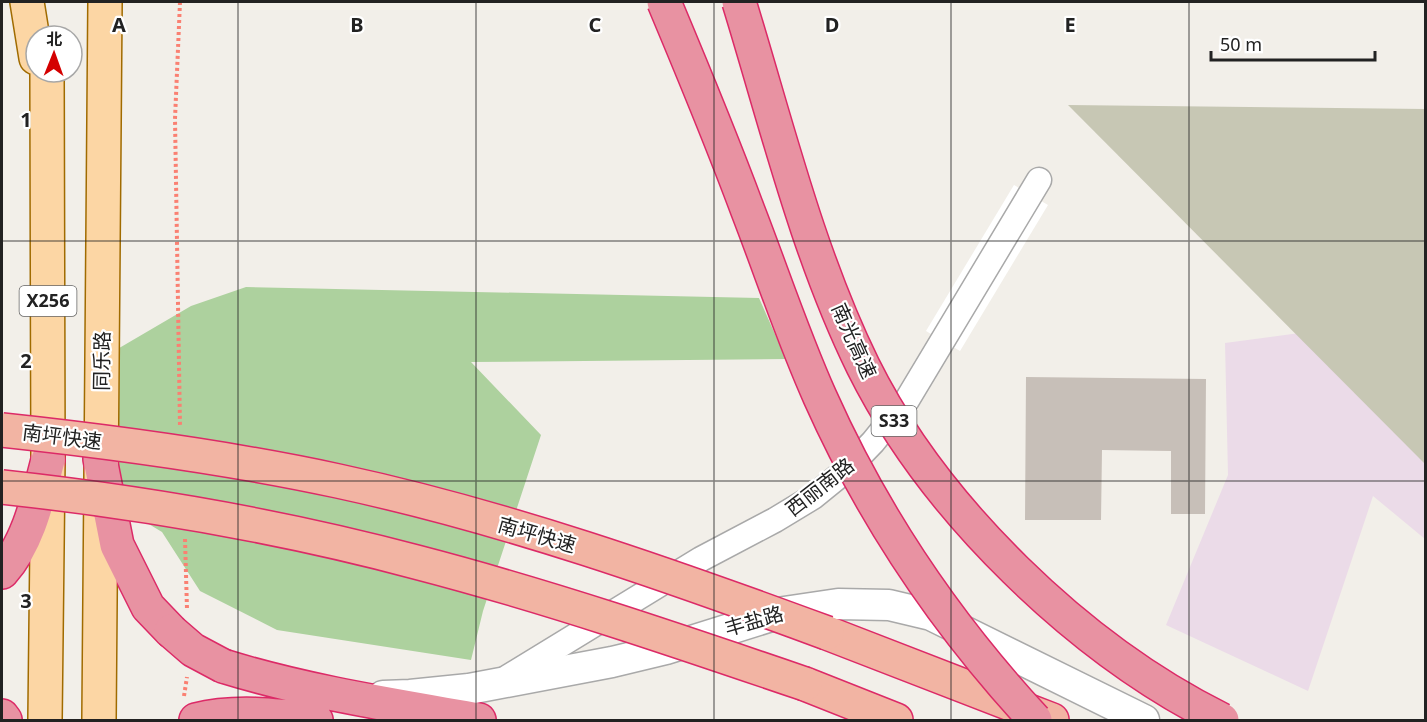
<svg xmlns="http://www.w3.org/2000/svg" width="1427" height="722" font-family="'Noto Sans','Noto Sans SC',sans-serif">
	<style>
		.industrial { fill: #ebdbe8 }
		.construction { fill: #c7c7b4 }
		.forest { fill: #add19e }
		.pier { fill: #fff }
		.building { fill: #c7bfb8 }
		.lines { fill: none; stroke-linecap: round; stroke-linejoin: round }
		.minor-casing { stroke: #a9a9a9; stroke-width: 27 }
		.tertiary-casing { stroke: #a9a9a9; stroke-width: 33 }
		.primary-casing { stroke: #a06b00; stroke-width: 36 }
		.trunk-casing { stroke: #dc2a67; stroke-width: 36 }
		.motorway-casing { stroke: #dc2a67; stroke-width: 36 }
		.path { stroke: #fa8072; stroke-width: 4; stroke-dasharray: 3 3; stroke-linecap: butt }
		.minor { stroke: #fff; stroke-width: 24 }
		.tertiary { stroke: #fff; stroke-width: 30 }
		.primary { stroke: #fcd6a4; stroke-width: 33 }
		.trunk { stroke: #f2b4a3; stroke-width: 33 }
		.motorway { stroke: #e892a2; stroke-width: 33 }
		.trunk-bridge-casing { stroke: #dc2a67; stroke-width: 36; stroke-linecap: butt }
		.motorway-bridge-casing { stroke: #dc2a67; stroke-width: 36; stroke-linecap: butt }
		.trunk-bridge { stroke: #f2b4a3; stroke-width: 33 }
		.motorway-bridge { stroke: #e892a2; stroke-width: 33 }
		.grid { fill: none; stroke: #222; stroke-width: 1.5; stroke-opacity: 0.55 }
		.labels { text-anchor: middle; stroke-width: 4.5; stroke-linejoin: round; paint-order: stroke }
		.shield { fill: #fff; stroke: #646464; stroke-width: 1.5 }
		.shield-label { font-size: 18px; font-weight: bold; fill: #222 }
		.street-label { font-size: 20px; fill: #222; stroke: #fff }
		.grid-label { font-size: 20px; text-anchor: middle; font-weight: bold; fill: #222; stroke: #fff; stroke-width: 4.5; stroke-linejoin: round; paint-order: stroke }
	</style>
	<rect width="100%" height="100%" fill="#f2efe9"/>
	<path class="industrial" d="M1425,316V539L1373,496L1308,691L1166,625L1228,475L1225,343Z"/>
	<path class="construction" d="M1068,105L1425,109V464Z"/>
	<path class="forest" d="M246,287L759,298L786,359L471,362L541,435L483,611L471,660L277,630L200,591L162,532L114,503L109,354L191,306Z"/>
	<path class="pier" d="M1014,185L1048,205L960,351L926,331Z"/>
	<path class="building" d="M1026,377L1206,379L1205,514H1171V451L1102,450L1101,520H1025Z"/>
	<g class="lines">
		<defs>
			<path id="minor" d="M508,677L701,559L775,520L813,497L845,471L873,442L907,400L1039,180"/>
			<path id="tertiary" d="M383,696L410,695L469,689L612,662L666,649L784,612L838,604L889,605L931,615L1144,720"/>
			<path id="primary" d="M27,2L36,58
				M45,720L48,460L47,72
				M99,720L105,2"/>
			<path id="trunk" d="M827,633L1052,720
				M805,684L896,720"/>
			<path id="motorway" d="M100,459L117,545L148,607L171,631
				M2,572C29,542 38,498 48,460
				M223,666C307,692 393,705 479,720
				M2,716L5,720
				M196,720C234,710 277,715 316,720"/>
		</defs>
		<use href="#minor" class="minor-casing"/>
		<use href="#tertiary" class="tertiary-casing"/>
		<use href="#primary" class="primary-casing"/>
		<use href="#trunk" class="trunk-casing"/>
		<use href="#motorway" class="motorway-casing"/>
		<path class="path" d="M180,2L175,119L180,426
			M185,539L187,609
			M184,696L187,677"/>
		<use href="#minor" class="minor"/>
		<use href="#tertiary" class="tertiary"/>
		<use href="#primary" class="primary"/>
		<use href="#trunk" class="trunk"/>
		<use href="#motorway" class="motorway"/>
		<defs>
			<path id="trunk-bridge" d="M2,430C114,442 227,457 338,481C505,517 667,574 827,633
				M2,487C140,502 281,526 416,562C547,596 676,640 805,684"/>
			<path id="motorway-bridge" d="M664,2C693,71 722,141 748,211C772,273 793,337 820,397C873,516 947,625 1035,720
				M739,2C776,122 807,252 863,366C934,509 1079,649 1222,720
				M171,631L193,650L223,666"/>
		</defs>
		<use href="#trunk-bridge" class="trunk-bridge-casing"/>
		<use href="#motorway-bridge" class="motorway-bridge-casing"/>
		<use href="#trunk-bridge" class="trunk-bridge"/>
		<use href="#motorway-bridge" class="motorway-bridge"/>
	</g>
	<path class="grid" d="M238,2V720M476,2V720M714,2V720M951,2V720M1189,2V720M2,241H1426M2,481H1426"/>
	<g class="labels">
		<g class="shield">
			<rect x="19.5" y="286" width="57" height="30" rx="4.5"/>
			<rect x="871.5" y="406" width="45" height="30" rx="4.5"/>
		</g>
		<g class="shield-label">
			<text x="48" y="307">X256</text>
			<text x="894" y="427">S33</text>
		</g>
		<g class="street-label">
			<text transform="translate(854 341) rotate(66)" y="7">南光高速</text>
			<text transform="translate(102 361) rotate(-89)" y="7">同乐路</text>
			<text transform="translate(62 437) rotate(7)" y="7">南坪快速</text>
			<text transform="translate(820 487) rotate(-38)" y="7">西丽南路</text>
			<text transform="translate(537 535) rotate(16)" y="7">南坪快速</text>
			<text transform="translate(754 621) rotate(-16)" y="7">丰盐路</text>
		</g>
	</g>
	<g class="grid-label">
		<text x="119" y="32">A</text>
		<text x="357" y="32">B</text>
		<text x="595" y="32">C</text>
		<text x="832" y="32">D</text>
		<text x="1070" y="32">E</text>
		<text x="26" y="127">1</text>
		<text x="26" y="368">2</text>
		<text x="26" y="608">3</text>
	</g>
	<rect width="1427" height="722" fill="none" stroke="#222222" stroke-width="6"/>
	<g transform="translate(54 54) rotate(1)"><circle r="28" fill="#ffffff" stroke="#a7a7a7" stroke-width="1.5"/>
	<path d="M0-4.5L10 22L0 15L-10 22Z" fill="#d40000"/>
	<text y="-9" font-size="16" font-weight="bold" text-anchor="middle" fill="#222222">北</text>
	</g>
	<path d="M1211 51v9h164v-9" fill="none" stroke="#222222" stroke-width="3"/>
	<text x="1220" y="51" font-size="18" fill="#222222" stroke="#ffffff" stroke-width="4.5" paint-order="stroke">50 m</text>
</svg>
